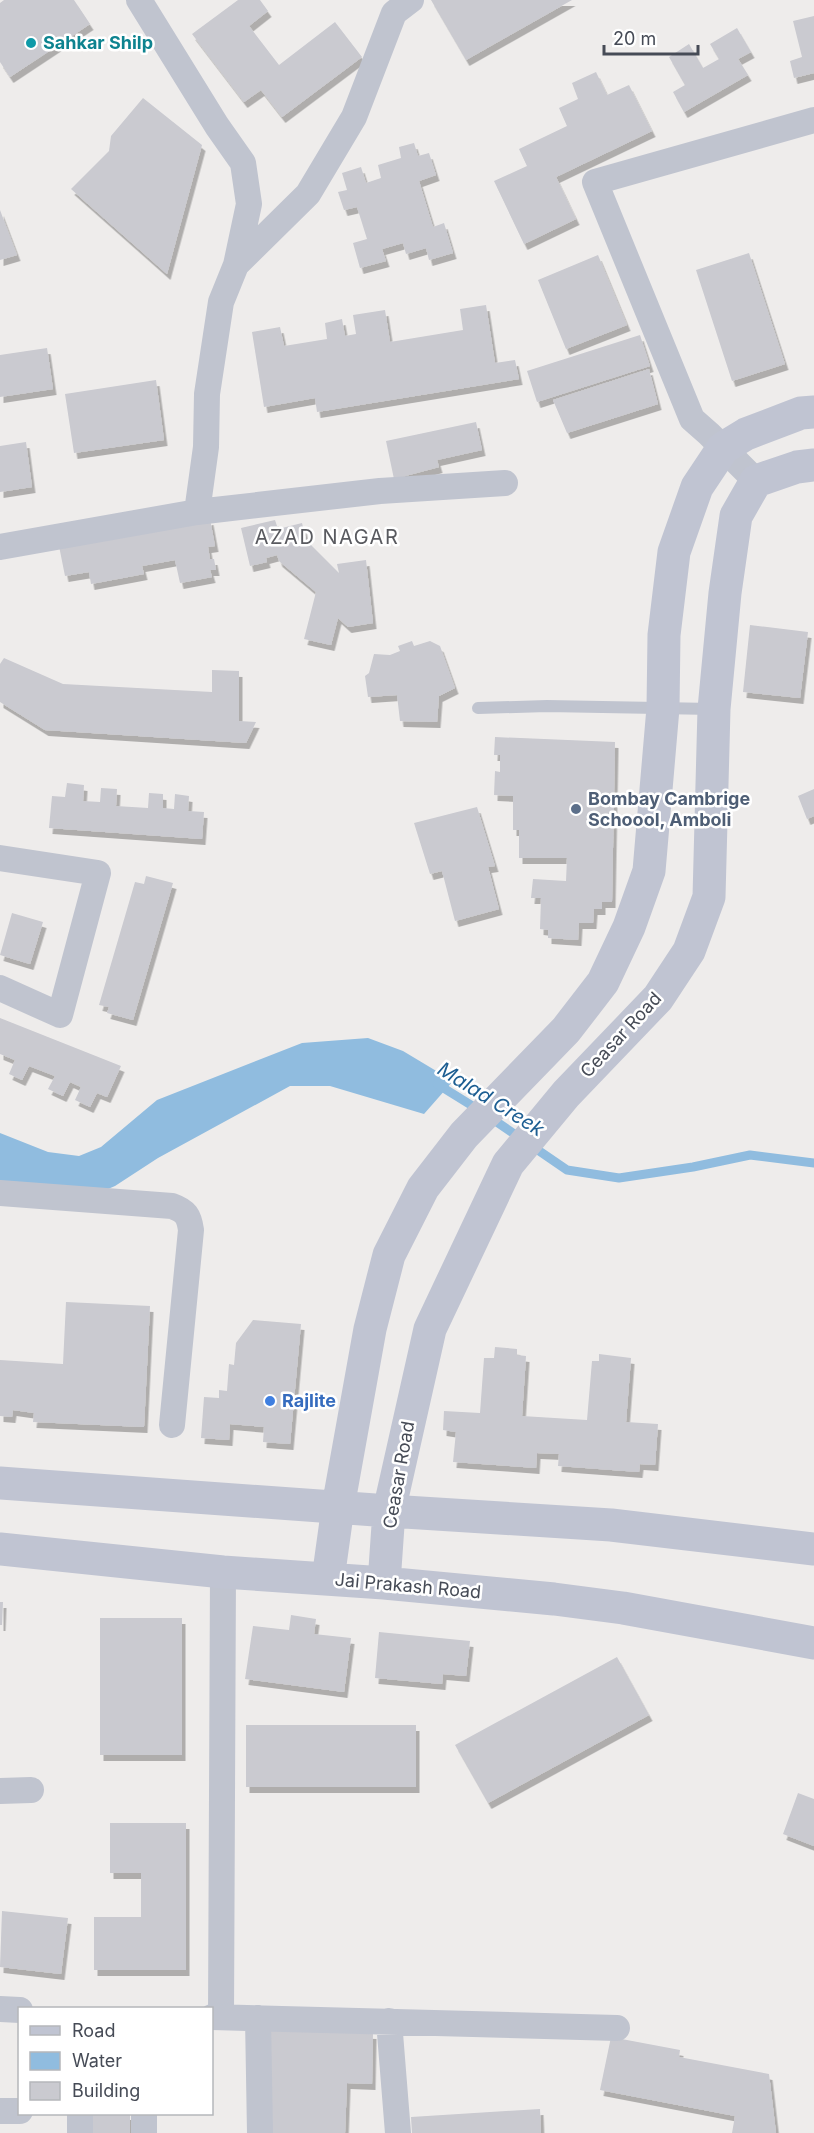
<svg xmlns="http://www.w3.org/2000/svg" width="814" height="2133" font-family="Inter,sans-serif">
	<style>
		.water { fill: #90bcdf }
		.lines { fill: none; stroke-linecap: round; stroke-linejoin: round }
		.stream { stroke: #90bcdf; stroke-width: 9 }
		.building { fill: #cacad0; filter: url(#shadow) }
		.lane { stroke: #c0c4cf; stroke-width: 12 }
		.street { stroke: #c0c4cf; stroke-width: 26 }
		.secondary { stroke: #c0c4d2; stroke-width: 33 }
		.culture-dot { fill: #0f9aa8; stroke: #fff; stroke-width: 2 }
		.service-dot { fill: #5c6f8a; stroke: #fff; stroke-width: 2 }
		.shop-dot { fill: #3f7fe0; stroke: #fff; stroke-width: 2 }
		.labels { text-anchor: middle; stroke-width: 5; stroke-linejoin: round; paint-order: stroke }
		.culture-label { font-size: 18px; font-weight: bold; fill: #0d838f; stroke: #fff; text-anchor: start }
		.service-label { font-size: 18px; font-weight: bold; fill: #4e5e75; stroke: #fff; text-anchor: start }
		.street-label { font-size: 18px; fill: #464b56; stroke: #fff }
		.shop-label { font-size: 18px; font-weight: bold; fill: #366cbe; stroke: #fff; text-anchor: start }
		.neighbourhood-label { font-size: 20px; letter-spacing: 1.5px; fill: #595a5f; stroke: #fff }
		.water-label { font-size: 20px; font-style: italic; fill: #1d5e92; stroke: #fff }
	</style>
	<defs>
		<filter id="shadow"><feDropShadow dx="3.5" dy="6" stdDeviation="0" flood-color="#0004"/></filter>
	</defs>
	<rect width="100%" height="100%" fill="#eeeceb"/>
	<path class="water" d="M368,1038L403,1051L453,1081L424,1114L330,1086H290L158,1158L115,1186L73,1204L0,1187V1133L48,1152L79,1156L101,1147L157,1100L302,1043Z"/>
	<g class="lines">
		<path class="stream" d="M437,1084L479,1110
			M491,1118L567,1170L619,1178L693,1167L750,1155L814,1163"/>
	</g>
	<path class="building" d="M4,0H74L90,24L10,77L0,62V3Z
		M238,0H260L268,11L249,26L279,65L335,22L362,57L282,117L261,90L244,102L192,34Z
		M431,0H572L466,60Z
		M814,16V73L794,78L790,61L802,57L793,21Z
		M737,28L751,52L738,59L748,75L684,112L673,92L685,85L669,57L689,44L703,68L719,59L710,44Z
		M596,72L607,95L629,85L652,131L556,177L576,219L524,244L494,181L527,166L519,149L567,126L559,108L578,99L572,83Z
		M143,98L202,145L167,274L71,189L109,151L111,136Z
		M414,143L418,156L429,153L436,175L419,181L433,227L444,223L453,253L429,260L426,248L406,254L403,243L382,249L386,261L360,268L353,243L367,239L357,207L344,210L338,192L347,190L342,173L361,167L366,183L381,178L378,165L401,158L399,147Z
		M0,210L17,255L0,260Z
		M749,253L785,364L732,381L696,270Z
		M598,255L627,325L566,349L538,280Z
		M486,305L495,363L515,360L519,379L317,412L315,398L264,407L252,332L280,327L284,346L327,339L325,323L342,319L345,336L356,334L353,315L385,310L390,342L463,330L460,309Z
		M640,335L650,366L537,402L527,371Z
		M47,348L53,389L0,397V355Z
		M649,369L658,404L567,433L553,400Z
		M156,380L164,440L74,453L65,394Z
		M476,422L482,450L437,460L439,467L394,479L386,441Z
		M26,442L32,487L0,492V446Z
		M210,519L215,546L208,547L210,559H214L216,570H210L212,577L180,583L175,560L142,566L144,574L91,584L89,572L65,576L59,546Z
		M275,520L278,529L302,523L306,540L339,573L337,564L366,560L373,623L348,627L338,618L331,645L304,639L316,592L279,561L277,555L266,558L267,562L250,566L241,528Z
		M750,625L808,632L800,698L743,692Z
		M412,641L414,646L430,641L440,646L455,688L439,696L437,722L400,721L397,695L368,697L365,676L369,673L374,654L390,655L400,651L398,646Z
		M4,658L63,684L212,692V670L239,671V721L256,722L246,743L45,730L0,702V664Z
		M495,737L615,742L612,902H602V909H594L593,923H579L578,940L548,938V930L540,929L541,898H531L533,879L566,881L567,858H519V830H513V796L494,795L495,771L500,772V755H494Z
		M67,783L84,785L83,801L100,802L101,788L117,789L116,806L148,808L149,793L163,794V808L174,809L175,794L189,796L188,811L204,812L202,839L49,828L52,796L65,797Z
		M814,789V816L807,819L798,796Z
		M477,807L495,866L488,867L499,909L455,921L442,871L430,874L414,823Z
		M146,876L173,883L133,1020L107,1013L109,1007L99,1005L135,882L144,884Z
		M12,913L43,922L30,964L0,955Z
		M0,1018L121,1066L107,1097L97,1093L90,1107L75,1100L81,1087L70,1082L63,1096L48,1089L55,1076L29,1066L22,1080L9,1074L15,1060L0,1054Z
		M66,1302L150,1306L144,1427L33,1422L34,1413L13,1410L12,1417L0,1416V1360L63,1364Z
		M253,1320L301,1324L290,1444L263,1442L264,1427L230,1424L229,1440L201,1438L204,1397L219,1398V1390L227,1391L229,1364L234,1365L236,1343Z
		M495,1347L517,1349V1355L526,1356L522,1416L587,1420L592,1361H599V1354L631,1358L626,1422L658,1424L655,1465L640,1464L639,1472L558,1466L559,1454L537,1453L536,1468L453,1462L456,1432L443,1430L444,1411L480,1413L484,1358H494Z
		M0,1602H3L2,1625H0Z
		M291,1615L316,1619L314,1634L351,1638L344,1692L245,1679L253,1626L289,1630Z
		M100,1618H182V1755H100Z
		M379,1632L470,1641L466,1676L443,1674L442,1684L375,1678Z
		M617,1657L649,1715L488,1803L455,1745Z
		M246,1725H416V1787H246Z
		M798,1793L814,1799V1846L783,1834Z
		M110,1823H186V1970H94V1917H141V1873H110Z
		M2,1911L68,1918L61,1974L0,1967Z
		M264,2029L373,2033L372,2084L347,2083L345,2133H271L272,2089H261Z
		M611,2037L680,2050L679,2057L769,2074L776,2133H732L735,2116L600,2090Z
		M540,2109L541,2133H412L411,2117Z
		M90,2114H130V2133H90Z"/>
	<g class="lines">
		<path class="lane" d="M478,708L547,706L713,709"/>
		<path class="street" d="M139,0L217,126L243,163L249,204L236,265L221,302L207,394L206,447L197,512
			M236,265L308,194L354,117L394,13L411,0
			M756,481L709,434L692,419L595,182L814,120
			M0,547L197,512L380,491L505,483
			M0,858L98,873L60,1015L0,988
			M0,1193L172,1206C186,1211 189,1216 191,1230L172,1425
			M0,1791L31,1790
			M0,2009L20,2010
			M212,2017L617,2028
			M221,2017L223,1572
			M258,2018L260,2133
			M389,2021L398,2133
			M0,2111H20
			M144,2114V2133
			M80,2133V2114"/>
		<path class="secondary" d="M0,1483L389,1511L611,1525L814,1549
			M0,1549L223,1572L384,1583L554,1599L623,1608L814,1643
			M328,1579L338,1507L370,1329L389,1255L423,1188L464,1135L566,1030L603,982L629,927L649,871L663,708L664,635L674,552L697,487L723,448L746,434L801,413L814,412
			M384,1583L389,1511L430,1329L508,1164L566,1094L658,998L689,951L709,897L714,709L725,593L736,516L756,481L797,467L814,465"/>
	</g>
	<circle class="culture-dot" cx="31" cy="43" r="6"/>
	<circle class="service-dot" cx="576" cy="809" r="6"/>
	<circle class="shop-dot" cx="270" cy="1401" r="6"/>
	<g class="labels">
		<g class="culture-label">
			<text x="43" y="49">Sahkar Shilp</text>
		</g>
		<g class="service-label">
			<text x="588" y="805">Bombay Cambrige<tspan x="588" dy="21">Schoool, Amboli</tspan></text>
		</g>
		<g class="street-label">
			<text transform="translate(621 1035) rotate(-47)" y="6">Ceasar Road</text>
			<text transform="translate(399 1475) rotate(-80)" y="6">Ceasar Road</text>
			<text transform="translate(408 1586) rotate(5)" y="6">Jai Prakash Road</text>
		</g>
		<g class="shop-label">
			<text x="282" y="1407">Rajlite</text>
		</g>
		<g class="neighbourhood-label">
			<text x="327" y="544">AZAD NAGAR</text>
		</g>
		<g class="water-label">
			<text transform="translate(491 1099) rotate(32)" y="7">Malad Creek</text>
		</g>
	</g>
	<rect x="18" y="2007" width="195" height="108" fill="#ffffff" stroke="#b5b7bb" stroke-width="1.5"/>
	<rect x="30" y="2026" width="30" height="9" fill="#c0c4d2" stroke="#b5b7bb" stroke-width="1.5"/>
	<text x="72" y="2037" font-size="18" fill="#464b56">Road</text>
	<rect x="30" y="2052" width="30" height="18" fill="#90bcdf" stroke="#b5b7bb" stroke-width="1.5"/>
	<text x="72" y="2067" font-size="18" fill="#464b56">Water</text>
	<rect x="30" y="2082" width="30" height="18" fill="#cacad0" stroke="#b5b7bb" stroke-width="1.5"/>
	<text x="72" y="2097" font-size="18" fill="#464b56">Building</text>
	<path d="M604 45v9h94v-9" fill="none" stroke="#464b56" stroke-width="3"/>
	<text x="613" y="45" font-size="18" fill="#464b56" stroke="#ffffff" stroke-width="4.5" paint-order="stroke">20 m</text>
</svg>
